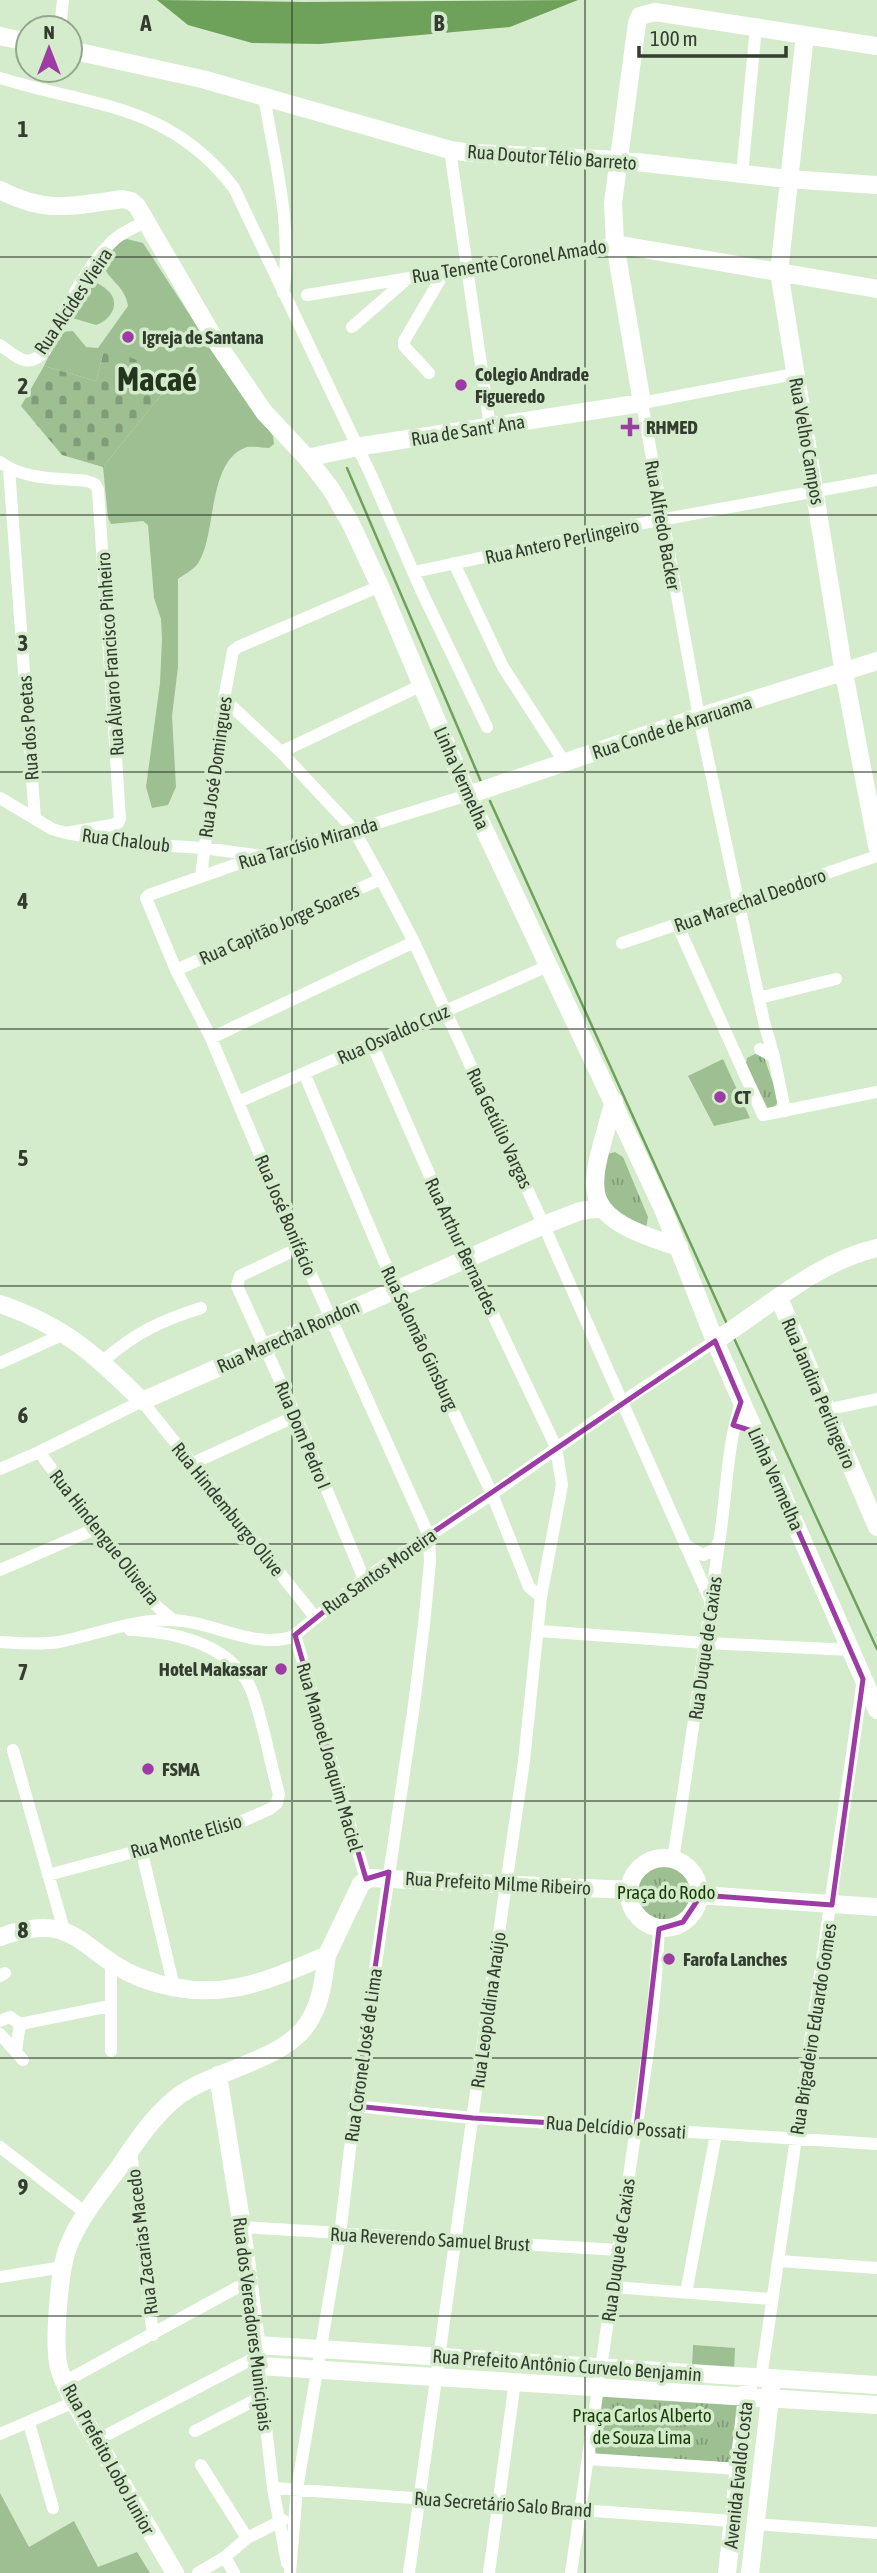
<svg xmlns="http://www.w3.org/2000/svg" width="877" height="2573" font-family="'Asap Condensed',sans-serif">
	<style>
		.green { fill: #9ebf92 }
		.cemetery { fill: url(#cemetery-stones) }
		.park { fill: url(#park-tufts) }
		.water { fill: #6ea15a }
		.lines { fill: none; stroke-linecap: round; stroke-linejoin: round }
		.stream { stroke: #6ea15a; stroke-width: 2.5 }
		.street { stroke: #fff; stroke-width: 12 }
		.secondary { stroke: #fff; stroke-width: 18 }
		.marked { fill: none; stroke: #9c3ca4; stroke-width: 5; stroke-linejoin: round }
		.grid { fill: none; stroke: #323c2f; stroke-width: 2; stroke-opacity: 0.55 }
		.poi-dot { fill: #9c3ca4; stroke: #d5eccc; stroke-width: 2.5 }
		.labels { text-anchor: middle; stroke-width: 7; stroke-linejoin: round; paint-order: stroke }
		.street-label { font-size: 19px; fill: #323c2f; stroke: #d5eccc }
		.poi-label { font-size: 19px; font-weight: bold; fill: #323c2f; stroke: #d5eccc; text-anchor: start }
		.park-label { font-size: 19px; fill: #183a07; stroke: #d5eccc }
		.town-label { font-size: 33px; font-weight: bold; fill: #23351c; stroke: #d5eccc }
		.grid-label { font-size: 23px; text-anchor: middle; font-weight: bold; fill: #323c2f; stroke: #d5eccc; stroke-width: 7; stroke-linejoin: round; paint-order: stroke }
	</style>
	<defs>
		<pattern id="cemetery-stones" width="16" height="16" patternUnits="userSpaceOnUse" patternTransform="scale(1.75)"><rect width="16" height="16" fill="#9ebf92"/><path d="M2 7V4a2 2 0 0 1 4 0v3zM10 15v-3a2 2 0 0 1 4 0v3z" fill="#819c78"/></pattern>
		<pattern id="park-tufts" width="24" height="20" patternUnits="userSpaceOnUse" patternTransform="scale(1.75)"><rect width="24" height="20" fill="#9ebf92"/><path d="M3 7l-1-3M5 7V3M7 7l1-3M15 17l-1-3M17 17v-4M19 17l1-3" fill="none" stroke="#819c78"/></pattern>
	</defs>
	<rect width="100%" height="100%" fill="#d5eccc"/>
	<path class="green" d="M127,239L143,243L227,372L273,436L274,444L269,448C263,448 253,446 247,447C205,461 218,540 196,566C191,571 183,575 178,579V667L172,716L176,787L168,805L152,808L146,787L160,683L162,639L161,619L154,598L148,525L143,521L111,524L108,518L103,467L165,390L136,368L138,361L103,354L96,381L44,366L60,332L73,331L86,347L98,348L128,306C125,283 104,280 103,260L121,241Z
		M90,280C95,282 102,285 106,289C122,301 112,320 96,325L69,317Z
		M723,1059L750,1118L714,1126L688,1076Z
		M693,2345L735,2348L734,2372L692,2369Z
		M0,2493L29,2547L74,2521L98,2567L137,2552L150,2573H0Z"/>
	<path class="cemetery" d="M111,349L139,361L137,368L156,374L165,390L103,467L62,455L21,406L44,366L96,381L103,354Z"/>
	<path class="park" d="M755,1054L764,1057L779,1100L775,1106L768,1109L746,1064L747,1058Z
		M615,1152L623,1157L648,1217L646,1229L609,1214L597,1168L600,1156Z
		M636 1892a30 30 0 1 1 60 0a30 30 0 1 1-60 0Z
		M602,2394L741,2403L734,2463L596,2454L595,2448Z"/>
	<path class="water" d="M157,0L304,2L578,0L510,27L320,44L252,43L188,25Z"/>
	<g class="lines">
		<path class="stream" d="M347,468L482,784
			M490,801L727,1324
			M733,1336L877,1649"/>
		<path class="street" d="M60,28L63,0
			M0,78C93,107 169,103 234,188L371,475L421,590L487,727
			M264,97C275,161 293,228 283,293
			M450,150L490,427
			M742,174L756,27
			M307,295L615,244
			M352,327L407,279
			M0,345C17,357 27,370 45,351C64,314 84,266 116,238C125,231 135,227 145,222
			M429,373L404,346V341L445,271
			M0,462C24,480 58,478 87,481L95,484L98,490L120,818L118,823L112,825L66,833
			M9,469L35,819
			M454,563L503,667L565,763
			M414,572L649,522L877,480
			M224,699L281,752L354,830L381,879L414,942L540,1217L710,1600
			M281,752L422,685
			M0,798L52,829L66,833L124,843L203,848L256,855
			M201,876L224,699L233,651L238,647L380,586
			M677,924L763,1115L877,1092
			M622,943L877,856
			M176,970L381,879
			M759,998L836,979
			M211,1038L414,942
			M372,1044L466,1258L556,1447L562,1485L541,1597L524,1761L478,2077L409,2573
			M760,1049L774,1057L785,1111
			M774,1057L764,1022L699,717L642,403L794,374
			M304,1073L396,1289L492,1494L529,1587L541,1597
			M238,1102L548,966
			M299,1248L240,1276L237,1286L296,1416L364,1579
			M103,1361C135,1333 160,1321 201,1308
			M0,1363L66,1333
			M825,1410L877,1399
			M39,1452L153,1603L173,1620
			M191,1464L296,1416
			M0,1469L39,1452L142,1401L315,1617
			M685,1545L703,1555L716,1549L718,1543
			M0,1570L97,1528
			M539,1631L706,1643L852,1650
			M295,1635L366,1879
			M0,1642C19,1643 40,1645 59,1642C94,1635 130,1621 165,1620C208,1618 252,1650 292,1637L364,1579L492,1494L622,1402L715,1341
			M13,1750L64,1930
			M141,1849L174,1987
			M673,1859C690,1754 704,1648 719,1543C727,1494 726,1450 741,1402
			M48,1875L231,1826L270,1809L277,1803L279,1794C270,1762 264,1726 253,1694C235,1645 177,1632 130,1630
			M111,1963V2051
			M0,1976L5,1973
			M0,2021L10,2017L20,2024L16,2050
			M20,2024L110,2006
			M0,2034L23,2060
			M355,2106L473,2118L877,2144
			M0,2147L87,2214
			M131,2150L153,2335
			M242,2227L618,2250
			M779,2261L877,2268
			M0,2277L63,2267
			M613,2287L772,2299
			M686,2293L716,2134
			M259,2366L273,2488L287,2563
			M761,2378L863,1679
			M64,2382L249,2281
			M29,2423L53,2508
			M195,2431L263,2396
			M0,2434L74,2402
			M97,2440L258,2356
			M588,2459L739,2469
			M201,2465L247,2538
			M273,2488L733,2521
			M756,2524L877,2533
			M225,2557L234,2573
			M198,2573L225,2557L247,2538L283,2520
			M290,2573L297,2489L340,2235L355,2106L414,1705L424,1625L430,1562L429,1536L299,1248L211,1038L176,970L146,898L149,895L260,856L354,830L468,795
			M489,2573L515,2381
			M571,2573L636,2128C648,2061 656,1995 659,1927"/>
		<path class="secondary" d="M805,35L779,272L844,673L877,846
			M0,36L28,42
			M70,50L202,79L450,150L472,153L619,160L787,179L877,185
			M0,190C45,214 74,206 122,199L131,201L137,206L217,343L264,412L307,458L331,489L351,524L380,586L468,795L663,1209L715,1341L877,1710
			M615,244L877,289
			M307,458L362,446L642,403L615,244L613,203L637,23L640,16L655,12L877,46
			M468,795L699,717L877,661
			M614,1101C588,1195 573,1214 679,1247
			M779,1298L877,1527
			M0,1304C64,1326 95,1354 142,1401L544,1225L580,1211L601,1208
			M715,1341C767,1308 816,1262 877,1248
			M629 1893a35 35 0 1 1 70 0a35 35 0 1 1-70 0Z
			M699,1895L877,1907
			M0,1937C78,1908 81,1955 141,1978C213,2005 262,1984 327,1955L361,1884L369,1878L630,1890
			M218,2075L242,2227L259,2366L877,2405
			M257,2345L877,2385
			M175,2573L74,2402C68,2390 60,2377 58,2363C54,2339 59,2270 68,2247C79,2218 102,2191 120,2166C136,2142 154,2115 177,2097C215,2068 291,2061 312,2016C322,1998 324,1975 327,1955
			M727,2573L748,2387
			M750,2573L771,2389"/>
	</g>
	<path class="marked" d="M715,1341L741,1402L733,1425L755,1432L863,1679L832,1905L701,1895L683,1922L659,1929L636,2128L473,2118L355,2106L389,1872L366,1879L295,1635L364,1579Z"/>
	<path class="grid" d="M292,0V2573M585,0V2573M0,257H877M0,515H877M0,772H877M0,1029H877M0,1286H877M0,1544H877M0,1801H877M0,2058H877M0,2316H877"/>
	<g class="poi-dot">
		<circle cx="128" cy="337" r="7"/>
		<circle cx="461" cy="385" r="7"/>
		<path d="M626.5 416.5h7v7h7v7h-7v7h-7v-7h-7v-7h7z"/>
		<circle cx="720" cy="1097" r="7"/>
		<circle cx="281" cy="1669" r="7"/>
		<circle cx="148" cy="1769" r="7"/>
		<circle cx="669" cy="1959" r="7"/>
	</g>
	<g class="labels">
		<g class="street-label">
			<text transform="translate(552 157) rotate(4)" y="7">Rua Doutor Télio Barreto</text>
			<text transform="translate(509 261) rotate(-9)" y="7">Rua Tenente Coronel Amado</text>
			<text transform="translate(73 301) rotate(-56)" y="7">Rua Alcides Vieira</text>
			<text transform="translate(468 430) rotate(-9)" y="7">Rua de Sant' Ana</text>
			<text transform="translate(807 441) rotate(80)" y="7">Rua Velho Campos</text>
			<text transform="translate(663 525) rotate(80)" y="7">Rua Alfredo Backer</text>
			<text transform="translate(562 541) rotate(-12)" y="7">Rua Antero Perlingeiro</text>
			<text transform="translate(110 654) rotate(-94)" y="7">Rua Álvaro Francisco Pinheiro</text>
			<text transform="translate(672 727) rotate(-18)" y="7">Rua Conde de Araruama</text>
			<text transform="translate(28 728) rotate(-94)" y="7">Rua dos Poetas</text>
			<text transform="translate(215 767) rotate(-82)" y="7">Rua José Domingues</text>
			<text transform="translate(462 778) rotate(66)" y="7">Linha Vermelha</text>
			<text transform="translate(126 840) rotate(7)" y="7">Rua Chaloub</text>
			<text transform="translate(308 843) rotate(-16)" y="7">Rua Tarcísio Miranda</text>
			<text transform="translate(750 900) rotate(-19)" y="7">Rua Marechal Deodoro</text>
			<text transform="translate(279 924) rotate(-24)" y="7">Rua Capitão Jorge Soares</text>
			<text transform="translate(393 1034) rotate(-24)" y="7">Rua Osvaldo Cruz</text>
			<text transform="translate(500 1128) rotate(65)" y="7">Rua Getúlio Vargas</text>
			<text transform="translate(286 1215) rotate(67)" y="7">Rua José Bonifácio</text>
			<text transform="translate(462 1246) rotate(65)" y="7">Rua Arthur Bernardes</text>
			<text transform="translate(288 1336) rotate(-24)" y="7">Rua Marechal Rondon</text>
			<text transform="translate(420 1338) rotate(65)" y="7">Rua Salomão Ginsburg</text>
			<text transform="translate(819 1393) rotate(67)" y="7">Rua Jandira Perlingeiro</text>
			<text transform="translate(303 1435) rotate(67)" y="7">Rua Dom Pedro I</text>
			<text transform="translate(776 1479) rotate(66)" y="7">Linha Vermelha</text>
			<text transform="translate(228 1509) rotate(51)" y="7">Rua Hindemburgo Olive</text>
			<text transform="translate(105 1537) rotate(52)" y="7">Rua Hindengue Oliveira</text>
			<text transform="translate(379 1571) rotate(-35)" y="7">Rua Santos Moreira</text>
			<text transform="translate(705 1648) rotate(-82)" y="7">Rua Duque de Caxias</text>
			<text transform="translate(330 1757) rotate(74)" y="7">Rua Manoel Joaquim Maciel</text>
			<text transform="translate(186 1836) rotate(-16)" y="7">Rua Monte Elisio</text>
			<text transform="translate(498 1883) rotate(3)" y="7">Rua Prefeito Milme Ribeiro</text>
			<text transform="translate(488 2010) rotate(-82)" y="7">Rua Leopoldina Araújo</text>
			<text transform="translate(813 2029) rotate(-81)" y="7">Rua Brigadeiro Eduardo Gomes</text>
			<text transform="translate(363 2055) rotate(-82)" y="7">Rua Coronel José de Lima</text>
			<text transform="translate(616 2127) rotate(4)" y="7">Rua Delcídio Possati</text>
			<text transform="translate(430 2239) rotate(3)" y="7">Rua Reverendo Samuel Brust</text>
			<text transform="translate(142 2242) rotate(-97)" y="7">Rua Zacarias Macedo</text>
			<text transform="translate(618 2250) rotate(-82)" y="7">Rua Duque de Caxias</text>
			<text transform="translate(253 2324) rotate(83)" y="7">Rua dos Vereadores Municipais</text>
			<text transform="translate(567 2365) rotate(4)" y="7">Rua Prefeito Antônio Curvelo Benjamin</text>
			<text transform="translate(109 2459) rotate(61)" y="7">Rua Prefeito Lobo Junior</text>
			<text transform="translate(738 2475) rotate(-84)" y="7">Avenida Evaldo Costa</text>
			<text transform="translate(503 2504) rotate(4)" y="7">Rua Secretário Salo Brand</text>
		</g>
		<g class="poi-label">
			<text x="142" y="344">Igreja de Santana</text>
			<text x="475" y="381">Colegio Andrade<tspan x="475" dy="22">Figueredo</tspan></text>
			<text x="646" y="434">RHMED</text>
			<text x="734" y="1104">CT</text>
			<text x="267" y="1676" text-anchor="end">Hotel Makassar</text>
			<text x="162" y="1776">FSMA</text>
			<text x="683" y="1966">Farofa Lanches</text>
		</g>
		<g class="park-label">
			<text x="666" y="1899">Praça do Rodo</text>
			<text x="642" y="2422">Praça Carlos Alberto<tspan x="642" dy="22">de Souza Lima</tspan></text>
		</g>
		<g class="town-label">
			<text x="157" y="391">Macaé</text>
		</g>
	</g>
	<g class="grid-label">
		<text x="146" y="31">A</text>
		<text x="439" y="31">B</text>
		<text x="23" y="137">1</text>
		<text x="23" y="394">2</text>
		<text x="23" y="651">3</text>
		<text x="23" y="909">4</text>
		<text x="23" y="1166">5</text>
		<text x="23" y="1423">6</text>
		<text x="23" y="1680">7</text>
		<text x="23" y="1938">8</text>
		<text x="23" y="2195">9</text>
	</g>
	<g transform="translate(49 49)"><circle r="33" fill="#d5eccc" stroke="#94a68d" stroke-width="2"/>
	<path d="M0-5L12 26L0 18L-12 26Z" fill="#9c3ca4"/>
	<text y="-10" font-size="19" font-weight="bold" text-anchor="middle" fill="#323c2f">N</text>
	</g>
	<path d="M639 46v10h147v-10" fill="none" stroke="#323c2f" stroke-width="3.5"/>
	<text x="650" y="46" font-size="21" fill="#323c2f" stroke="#d5eccc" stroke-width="5" paint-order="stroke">100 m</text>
</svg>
